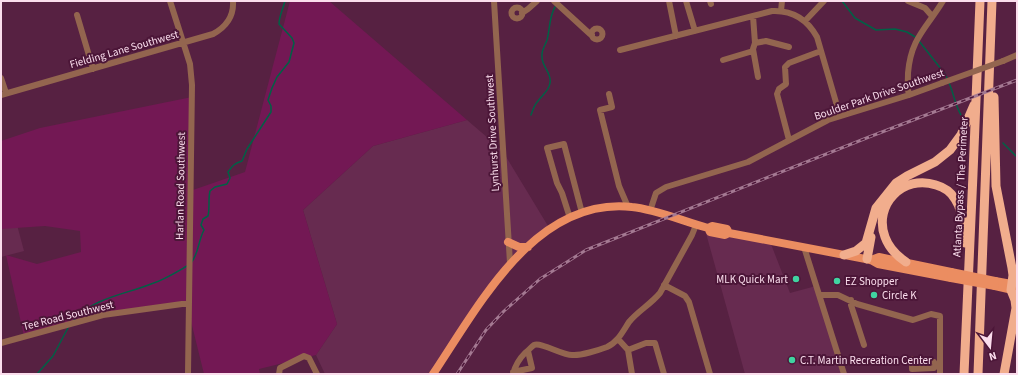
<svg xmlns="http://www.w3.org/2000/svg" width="1018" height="375" font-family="'Source Sans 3',sans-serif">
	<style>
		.built { fill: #672b50 }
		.green { fill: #731854 }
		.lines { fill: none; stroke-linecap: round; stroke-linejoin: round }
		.stream { stroke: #016146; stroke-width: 1.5 }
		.minor { stroke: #93654f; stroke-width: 6 }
		.major { stroke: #eb8d61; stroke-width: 8 }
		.highway { stroke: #f1ad8d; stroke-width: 9 }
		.rail-casing { stroke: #a47992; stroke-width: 3 }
		.rail { stroke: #4c1638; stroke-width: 1.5; stroke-dasharray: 4.5; stroke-linecap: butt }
		.minor-bridge { stroke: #93654f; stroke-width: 6 }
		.major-bridge { stroke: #eb8d61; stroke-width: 8 }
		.poi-dot { fill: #40d4a1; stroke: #4c1638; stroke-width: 1.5 }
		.labels { text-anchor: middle; stroke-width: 4; stroke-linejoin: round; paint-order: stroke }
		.street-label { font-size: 11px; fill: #fbdeed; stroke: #4c1638 }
		.poi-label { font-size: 11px; fill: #fbdeed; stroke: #4c1638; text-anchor: start }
	</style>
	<rect width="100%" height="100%" fill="#572142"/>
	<path class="built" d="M467,120L502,150L548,226L519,254L434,374H325L316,355L337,324L303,210L373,146Z
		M1,165L24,251L1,257Z
		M704,226L769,239L790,293L816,286L841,374H745Z"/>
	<path class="green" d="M290,1H329L467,120L373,146L303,210L337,324L316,355L259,369L260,374H204L186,301L106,312L24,336L6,255L37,264L81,252L80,231L45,226L1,229V141L40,128L192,97L190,191L245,172Z"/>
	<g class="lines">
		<path class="stream" d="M842,1L855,18L876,30L895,29L907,32L917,38
			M919,41L945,74L948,80
			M949,83C954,94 955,105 961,115
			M531,115C533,110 534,105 538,101C542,95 549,91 550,83C552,73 542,67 542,57C541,50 545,46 547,40C550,29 549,17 555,7
			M1003,143L1017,157
			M191,263C199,253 198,241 204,230L201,225L203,219L208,216C210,207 208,199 210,191L215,187L227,184L230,178L228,172C232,166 235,163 242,161L247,149L271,112V106L268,100L272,88L277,77L289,62L294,43L292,38L279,24C279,16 283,9 285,1
			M74,320C93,298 126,294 151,284C164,280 175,273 187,266
			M37,374L53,356L69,326"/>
		<path class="minor" d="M170,1L190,64L192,85L188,374
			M494,1L510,263
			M554,1L590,34L592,35
			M669,1L676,36
			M686,1L695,31
			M710,1L711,4
			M908,1L925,8L932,16
			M511.5 13a5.5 5.5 0 1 1 11 0a5.5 5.5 0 1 1-11 0Z
			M781,11L782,1
			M522,13L528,9L537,1
			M77,15L93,69
			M753,16L755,43
			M805,21L824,1
			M591.5 34a5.5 5.5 0 1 1 11 0a5.5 5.5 0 1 1-11 0Z
			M620,50L772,11C793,10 807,19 817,37L840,116
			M723,60L753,51
			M1003,61L1017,55
			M758,77L753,49L755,43L766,41L789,47
			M1,78L6,93
			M609,94L612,107L600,110L619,186L628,207
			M1,95L213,34C226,27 234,17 233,1
			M909,95C907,88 908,81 908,73C911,38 926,29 943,1
			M789,140L777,94L779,89L786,84L785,67L789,63L821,51
			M650,211L656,193L666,187L748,162L828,120L909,95L942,83
			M570,218L562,193L557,183L547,148L564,144L582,213
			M804,247L844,374
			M664,285L685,296L689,302L710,374
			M820,295H838L857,304L913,320L931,314L940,316V374
			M851,300V305L864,345
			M618,339L628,350
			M1,343L103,315L182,304H189
			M628,350L646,343H655L664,374
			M628,350L632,374
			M936,366L934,362L912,359V369L934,368L936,366H940
			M513,372L532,368L528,351
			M279,374L280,368L304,356L309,358L317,374
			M513,374C515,366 519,359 525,353C528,351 531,347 534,345C541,342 562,355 572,355C580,356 599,350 607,347C618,342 623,331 629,322C638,311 651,304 660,293L692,235L696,225"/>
		<path class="major" d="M708,228L712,226L727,229L729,233
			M508,242L519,247H528
			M871,260L879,257L951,272
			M995,281L1017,285
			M995,286L1017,291
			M433,374C478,307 535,196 632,207C655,209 685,222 708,228L710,232L725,235L729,233L871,260L878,264L951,278"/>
		<path class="highway" d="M994,97L996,186L1012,268L1013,275L1011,290L1015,300L1016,308L1004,374
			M844,255L856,251L866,243L876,208L896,183L907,176L935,162L950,150L961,135L974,105
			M867,259L871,237
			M906,262C897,256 889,248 885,237C873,205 903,174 936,185C943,187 951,192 955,199C964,212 962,228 965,243
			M964,374L973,174L980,1
			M978,374L992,1"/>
		<defs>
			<path id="rail" d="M457,374L486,330L504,311L540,279L586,250L869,137L1017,80"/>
		</defs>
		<use href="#rail" class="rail-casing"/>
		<use href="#rail" class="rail"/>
		<path class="minor-bridge" d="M942,83L1003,61"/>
		<path class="major-bridge" d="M951,272L995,281
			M951,278L995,286"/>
	</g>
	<g class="poi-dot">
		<circle cx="796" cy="279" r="4"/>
		<circle cx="837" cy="281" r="4"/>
		<circle cx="874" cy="295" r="4"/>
		<circle cx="792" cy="360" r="4"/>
	</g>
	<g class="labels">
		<g class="street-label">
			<text transform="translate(124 49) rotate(-16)" y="4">Fielding Lane Southwest</text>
			<text transform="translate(879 94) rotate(-19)" y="4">Boulder Park Drive Southwest</text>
			<text transform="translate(492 133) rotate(-93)" y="4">Lynhurst Drive Southwest</text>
			<text transform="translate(180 186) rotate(-89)" y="4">Harlan Road Southwest</text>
			<text transform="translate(960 187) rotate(-87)" y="4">Atlanta Bypass / The Perimeter</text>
			<text transform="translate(68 315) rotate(-14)" y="4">Tee Road Southwest</text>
		</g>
		<g class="poi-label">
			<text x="788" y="283" text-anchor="end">MLK Quick Mart</text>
			<text x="845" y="285">EZ Shopper</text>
			<text x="882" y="299">Circle K</text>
			<text x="800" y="364">C.T. Martin Recreation Center</text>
		</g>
	</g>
	<rect width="1018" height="375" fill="none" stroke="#fbdeed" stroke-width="4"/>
	<g transform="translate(990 347) rotate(164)" stroke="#4c1638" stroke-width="3" paint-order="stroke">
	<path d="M0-3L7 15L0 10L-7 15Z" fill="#fbdeed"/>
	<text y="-6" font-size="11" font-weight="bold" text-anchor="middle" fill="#fbdeed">N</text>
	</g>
</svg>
